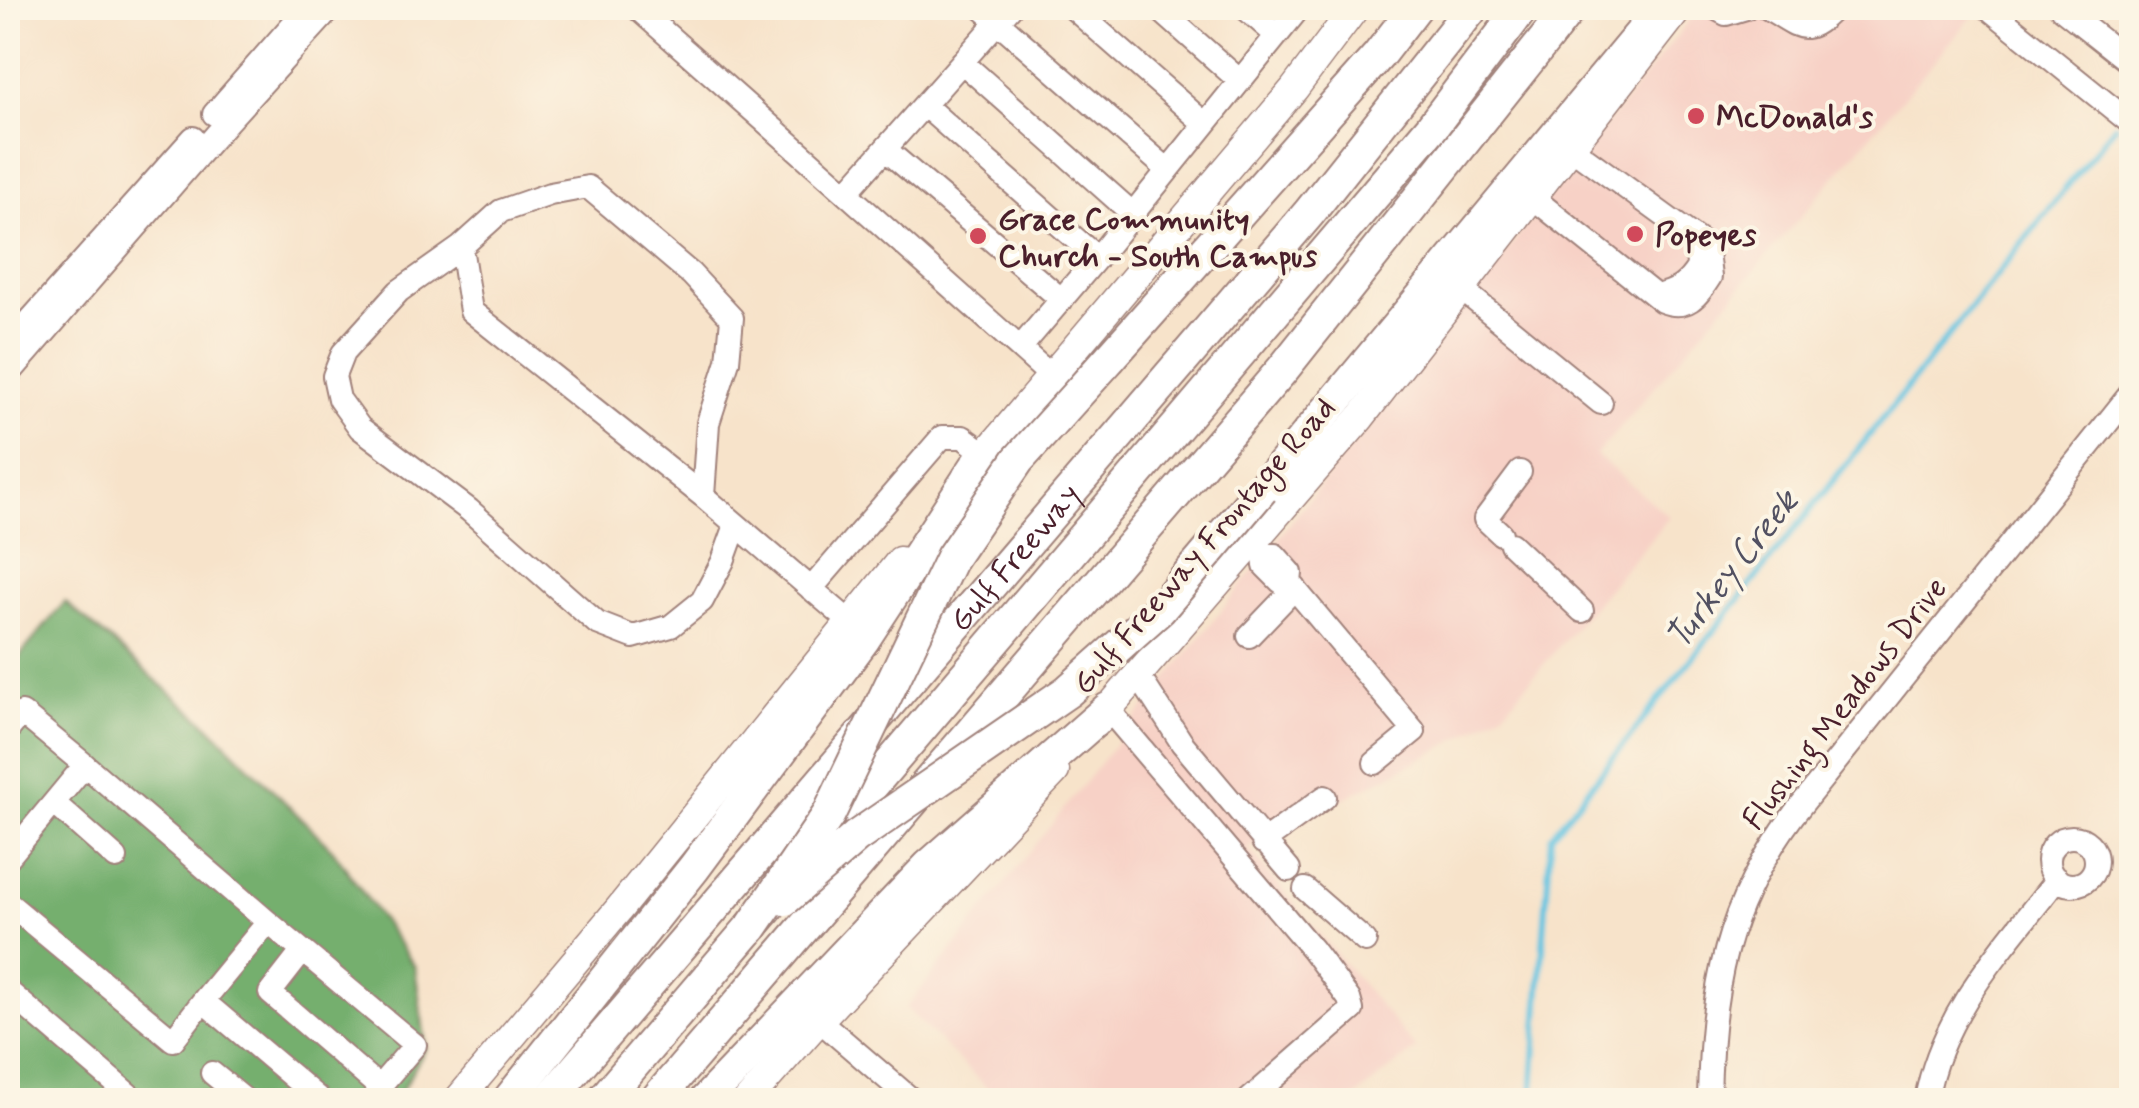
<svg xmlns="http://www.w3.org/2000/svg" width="2139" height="1108" font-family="Mynerve,sans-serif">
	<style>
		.built { fill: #f7d1c6 }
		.forest { fill: #74af6e; stroke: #5f674c; stroke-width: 2.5 }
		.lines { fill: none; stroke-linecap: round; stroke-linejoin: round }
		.stream { stroke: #63c4e1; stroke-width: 6 }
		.minor-casing { stroke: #a0817a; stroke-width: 26 }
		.major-casing { stroke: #a0817a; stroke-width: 31 }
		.highway-casing { stroke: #a0817a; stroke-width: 36 }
		.minor { stroke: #fff; stroke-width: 22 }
		.major { stroke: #fff; stroke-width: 28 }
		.highway { stroke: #fff; stroke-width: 32 }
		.highway-bridge-casing { stroke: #a0817a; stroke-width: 36; stroke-linecap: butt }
		.highway-bridge { stroke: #fff; stroke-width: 32 }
		.poi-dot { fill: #d1495b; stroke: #fcf5e5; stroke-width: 4 }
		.labels { text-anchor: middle; stroke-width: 8; stroke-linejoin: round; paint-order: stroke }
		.poi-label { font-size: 32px; font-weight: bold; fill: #4a1f2b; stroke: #fcf5e5; text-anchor: start }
		.street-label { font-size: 32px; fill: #4a1f2b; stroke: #fcf5e5 }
		.water-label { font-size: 35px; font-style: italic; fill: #525162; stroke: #fcf5e5 }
	</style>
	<rect width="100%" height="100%" fill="#fcf5e5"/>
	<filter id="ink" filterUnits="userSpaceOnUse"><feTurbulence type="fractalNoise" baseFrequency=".01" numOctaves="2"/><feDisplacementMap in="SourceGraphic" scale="20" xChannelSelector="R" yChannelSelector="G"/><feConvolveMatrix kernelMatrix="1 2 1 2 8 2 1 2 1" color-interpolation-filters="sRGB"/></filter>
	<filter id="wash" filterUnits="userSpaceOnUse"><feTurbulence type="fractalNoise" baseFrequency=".0048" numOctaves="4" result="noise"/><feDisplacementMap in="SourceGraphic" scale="40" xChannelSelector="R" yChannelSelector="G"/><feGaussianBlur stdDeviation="2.25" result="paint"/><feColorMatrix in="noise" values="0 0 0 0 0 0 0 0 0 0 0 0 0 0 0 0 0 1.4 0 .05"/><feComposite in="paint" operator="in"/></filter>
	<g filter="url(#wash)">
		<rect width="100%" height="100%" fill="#f7e3ca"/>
		<path class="built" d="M1699,8H1962L1972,17L1596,455L1669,517L1505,710L1440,749L1248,848L1416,1049L1351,1100H999L906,1008Z"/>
		<path class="forest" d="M65,602L208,725L333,850L415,967L426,1048L396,1100H8V670Z"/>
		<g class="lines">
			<path class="stream" d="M1532,1100L1551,836L2115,126"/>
		</g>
	</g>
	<g filter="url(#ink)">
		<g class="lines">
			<defs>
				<path id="minor" d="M637,8L846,193
					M982,8L1168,170
					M1010,8L846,193L1051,376
					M1073,8L1205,124
					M1158,8L1240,81
					M1245,8L1276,35
					M1715,8L1726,14L1746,8
					M1767,8C1801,27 1804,39 1834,8
					M1988,8L2132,124
					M2061,8L2132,64
					M962,62L1133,214
					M924,105L1097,258
					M214,114L307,8
					M885,149L1062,300
					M1532,197L1662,301C1687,311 1697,297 1710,277L1707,252L1702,243L1570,147
					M461,247L399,291L343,353L334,376L339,399L360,428L469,510L597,623L633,637L671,626L702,601L723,561L736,525
					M1460,288L1601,403
					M1656,296C1676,292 1687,285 1698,267L1697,250
					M8,345L193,138
					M1021,347L1102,252L1299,8
					M8,375L228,121L331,8
					M703,496L471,311L461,247L501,211L550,194L588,187L691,274L732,318L728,361L708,423L703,496L850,622
					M1501,534L1485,519L1520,472
					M1252,543L1264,555L1265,566L1281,582L1290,583L1291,573L1275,555H1264
					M1511,544L1582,611
					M1290,583L1414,731L1375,763
					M811,589L942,437H963L986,454
					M1249,636L1295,588
					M1138,675L1182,743L1289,870
					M1108,709L1312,949L1349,999L1352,1010L1249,1100
					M8,730L22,713L85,765
					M54,803L116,858
					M2048 861a24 24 0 1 1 48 0a24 24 0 1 1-48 0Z
					M1263,842L1325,797
					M8,858L85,765L268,922
					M1305,889L1365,941
					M8,903L173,1040L203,1001
					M302,952L270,993L379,1087L415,1045L268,922L203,1001L320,1100
					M8,991L135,1100
					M819,1020L912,1100
					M212,1073L245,1100
					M1709,1100C1711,987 1725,907 1794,814L2132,392
					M1926,1100C1941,1013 2004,947 2057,879"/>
				<path id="major" d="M967,476L1294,89L1355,8
					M1096,723L1361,417L1679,8
					M458,1100L619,909L900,561
					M748,1100L819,1020L1055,771"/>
				<g id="highway">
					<path d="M1110,358L1378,56L1415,8"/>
					<path d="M1262,489L1662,8"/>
					<path d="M817,850L1431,128L1522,8"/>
					<path d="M509,1100L694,868L863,640L979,462"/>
					<path id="s1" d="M549,1100L1309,213L1472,8"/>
					<path d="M603,1100L769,906"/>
					<path d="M656,1100L1283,369L1570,8"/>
					<path d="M706,1100L929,866L1108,709"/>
				</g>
			</defs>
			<use href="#minor" class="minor-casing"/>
			<use href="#major" class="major-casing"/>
			<use href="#highway" class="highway-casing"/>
			<use href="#minor" class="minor"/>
			<use href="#major" class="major"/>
			<use href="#highway" class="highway"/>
			<defs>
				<path id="highway-bridge" d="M785,899L856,837L1068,691L1160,609L1262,489
					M751,928L829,814L952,557L1018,460L1110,358"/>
			</defs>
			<use href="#highway-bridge" class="highway-bridge-casing"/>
			<use href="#highway-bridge" class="highway-bridge"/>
		</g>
	</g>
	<g class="poi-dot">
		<circle cx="1696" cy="116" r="10"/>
		<circle cx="1635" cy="234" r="10"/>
		<circle cx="978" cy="236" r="10"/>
	</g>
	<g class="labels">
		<g class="poi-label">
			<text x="1716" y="127">McDonald's</text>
			<text x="998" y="229">Grace Community<tspan x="998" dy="37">Church - South Campus</tspan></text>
			<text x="1655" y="245">Popeyes</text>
		</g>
		<g class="street-label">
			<text transform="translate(1203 545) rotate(-49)" y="11">Gulf Freeway Frontage Road</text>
			<text dy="11" stroke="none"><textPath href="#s1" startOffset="715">Gulf Freeway</textPath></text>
			<text transform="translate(1844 703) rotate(-52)" y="11">Flushing Meadows Drive</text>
		</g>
		<g class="water-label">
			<text transform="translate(1731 569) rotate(-52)" y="12">Turkey Creek</text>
		</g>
	</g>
	<rect width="2139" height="1108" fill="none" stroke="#fcf5e5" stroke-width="40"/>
</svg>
